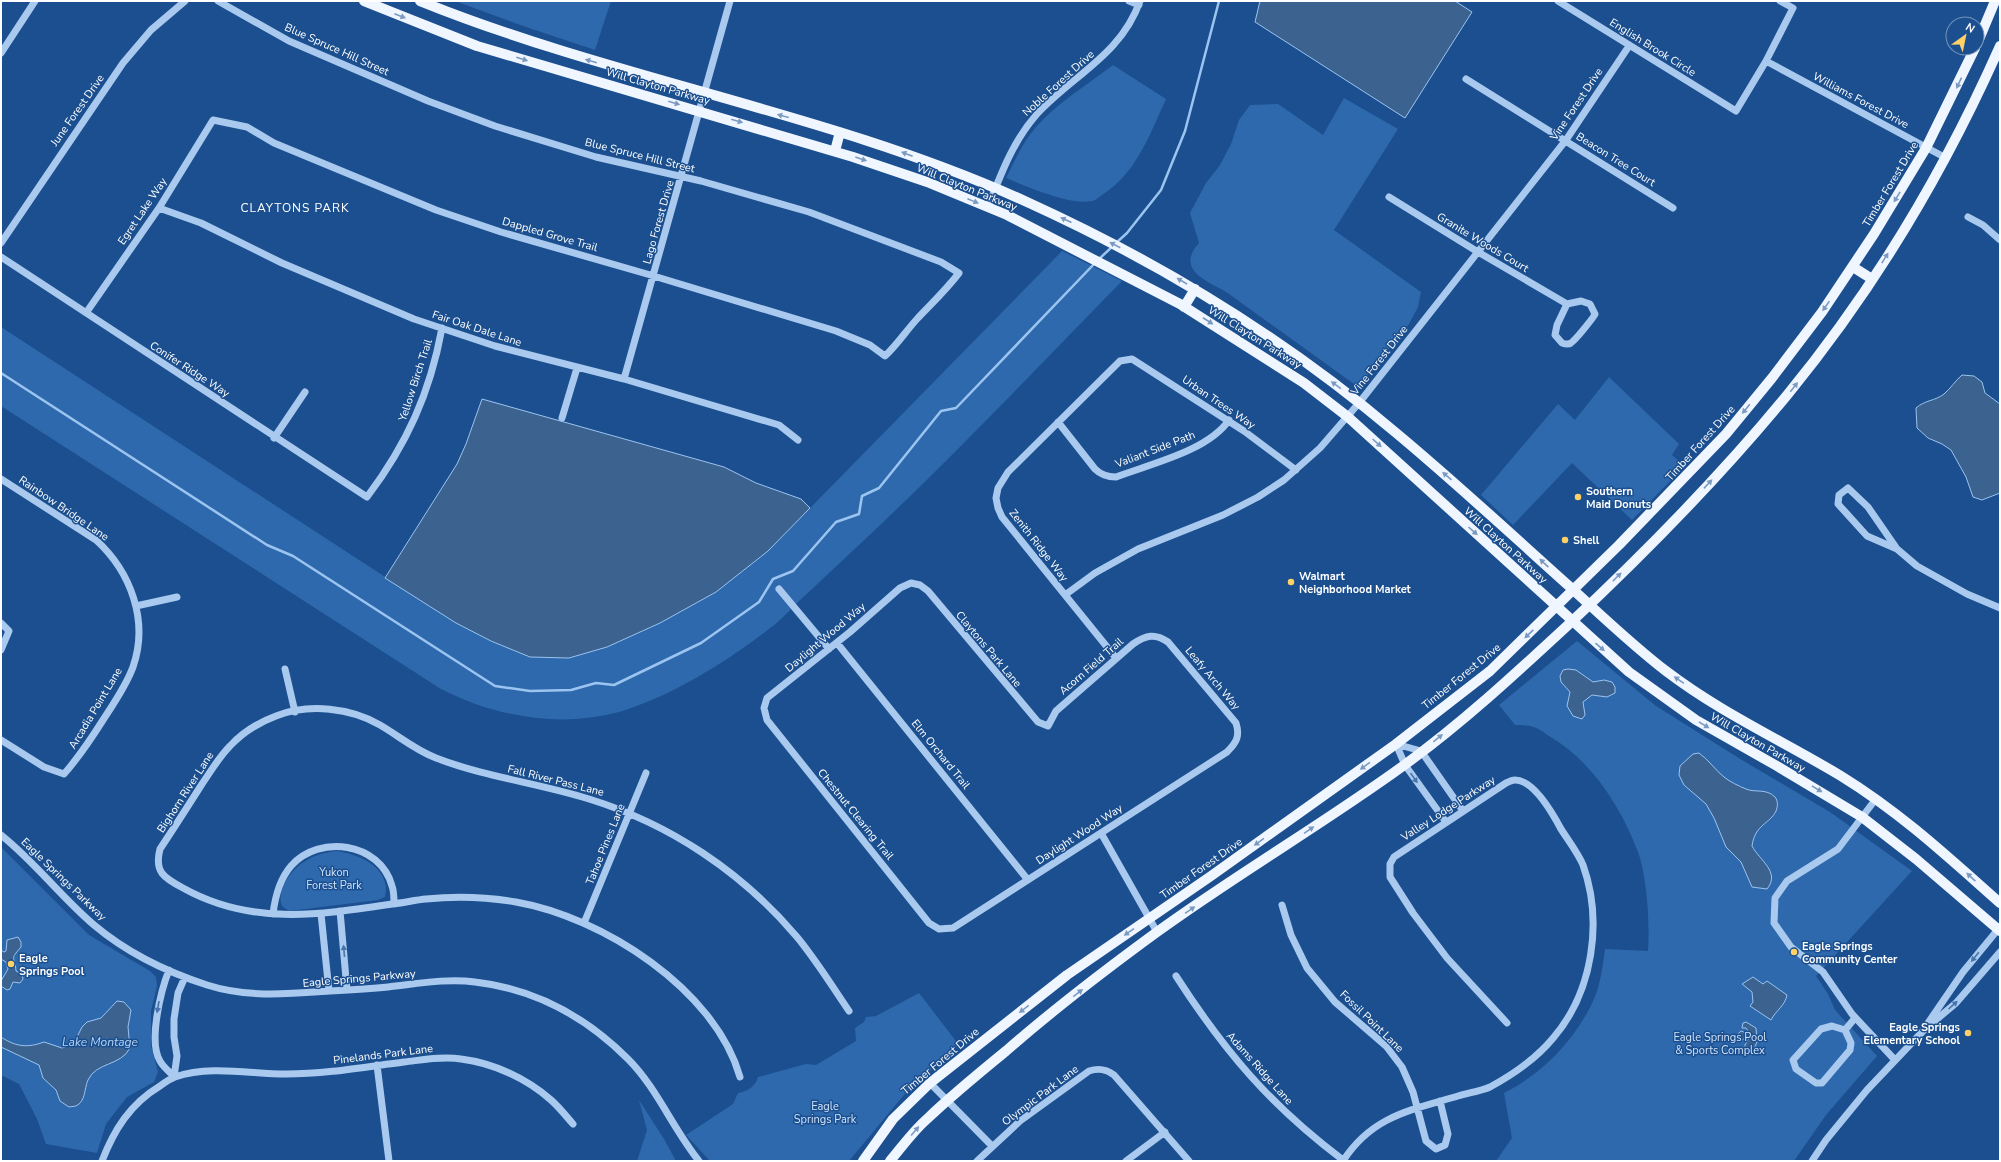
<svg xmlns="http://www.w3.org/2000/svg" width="2001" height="1162" font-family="'Nunito Sans',sans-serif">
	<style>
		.green { fill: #2e69ad }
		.water { fill: #3c6290; stroke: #9cc4f0 }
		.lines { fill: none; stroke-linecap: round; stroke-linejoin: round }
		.stream { stroke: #9cc4f0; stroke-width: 2.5 }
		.minor { stroke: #a9c9ee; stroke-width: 7 }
		.major { stroke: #f0f6ff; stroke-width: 10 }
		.oneway { fill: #7b9ac1 }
		.oneway2 { fill: #4674ac }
		.poi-dot { fill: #ffd166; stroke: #1b4f8f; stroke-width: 1.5 }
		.labels { text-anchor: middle; stroke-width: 3; stroke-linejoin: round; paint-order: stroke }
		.street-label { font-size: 11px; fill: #fff; stroke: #1b4f8f }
		.poi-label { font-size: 11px; font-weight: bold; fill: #fff; stroke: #1b4f8f; text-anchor: start }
		.park-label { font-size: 11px; fill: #cfe3fa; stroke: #1b4f8f }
		.neighbourhood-label { font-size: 12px; letter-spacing: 1px; fill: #fff; stroke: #1b4f8f }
		.water-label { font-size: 12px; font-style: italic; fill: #b5d3f5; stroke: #1b4f8f }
	</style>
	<rect width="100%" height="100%" fill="#1b4f8f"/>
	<path class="green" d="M455,1H611L595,50L526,27Z
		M1113,65L1166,99C1150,134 1136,174 1102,195C1099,197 1095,201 1092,201C1072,206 1025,186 1006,178C1015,160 1023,142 1036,127C1056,104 1088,84 1113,65Z
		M1344,98L1398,129L1334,230L1421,292L1418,307L1409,324L1362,382L1354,384L1240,302C1234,297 1228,293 1221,289C1202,279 1177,267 1199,243L1190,213L1206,183L1220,165L1231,144L1239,120L1250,105L1278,104L1323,135Z
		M1062,251L1122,281C1035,370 950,460 859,545C838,564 818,584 797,603C787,613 777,624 765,632C723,664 670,697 619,712C559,728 496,717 441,689L1,406V327L456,623L491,641L530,657L569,658L607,647L660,623L716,592L768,551Z
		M1609,377L1679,444L1672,455L1685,466L1632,520L1572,463L1513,525L1481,495L1558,404L1575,420Z
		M1577,641L1656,706L1742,760L1830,812L1912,871L1816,976L1828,994L1835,1010L1877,1056L1826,1115L1794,1161H1496L1512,1138L1504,1093C1544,1073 1579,1036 1596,994C1601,980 1603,964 1605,949L1648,951C1650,924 1647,877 1638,852C1621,807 1591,760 1549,736C1544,733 1539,728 1533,727C1528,725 1521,725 1515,725L1499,705Z
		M1,847L89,935L150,971L156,977L157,986L151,1011V1046L158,1072L154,1082L127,1097L106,1124L97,1153L46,1144L37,1119L19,1084L1,1075Z
		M336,851C359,854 392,868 385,897L378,900L289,911L282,906C279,898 281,893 284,885C295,863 313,854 336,851Z
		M919,993L959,1045L903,1096L849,1161H710L686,1135L733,1104L738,1093C748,1091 755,1087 758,1077L806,1064L816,1065L856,1041L855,1028L864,1022L866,1017L876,1016Z
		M639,1100L664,1139L676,1161H637L647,1130Z"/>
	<path class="water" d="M1260,1H1455L1472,12L1405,118L1255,22Z
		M1962,375L1974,376L1982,382L1985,393L2000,404V493L1982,500L1973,497L1966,477L1951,450L1942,444L1928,438L1917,428L1916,408C1925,400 1935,401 1944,394C1951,388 1955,381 1962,375Z
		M482,399L724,467L756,483L801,499L810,508L768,551L716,592L660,623L607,647L569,658L530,657L491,641L456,623L385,578L457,464L466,444Z
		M1568,669L1576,670L1593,682L1604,680L1612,682L1615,687V693L1607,697L1592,695L1583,702L1585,715L1582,719L1573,716L1567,706L1570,692L1561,682L1560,676L1563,670Z
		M1699,753C1709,760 1715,770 1724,777C1730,782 1739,786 1746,789C1755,793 1766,788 1775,797C1778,801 1778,806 1776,811C1770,824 1755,824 1752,846C1759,860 1781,872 1767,889L1752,887L1741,862L1726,847L1714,818L1706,804L1684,785L1679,775L1680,766L1693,754Z
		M18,937L21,942V947C9,961 15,955 16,971L22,974L23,979L20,983L13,982L10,989L7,990L1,986V981L8,969L6,962L1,959V950L4,952L6,951L7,940Z
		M1753,977L1763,984L1767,981L1787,995C1785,1006 1776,1010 1771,1020L1750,1006L1753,1002L1752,992L1742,984Z
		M117,1001L124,1002L131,1010L128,1027L130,1048C121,1066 96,1062 88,1080C84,1089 86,1101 76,1106L69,1107L60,1101L56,1090L43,1078L39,1065L1,1047V1037C16,1047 28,1048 44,1042L62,1048L68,1046L75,1041L82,1027L87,1022L101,1018Z
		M1746,1022L1756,1028L1757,1042L1754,1049L1749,1051L1745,1049V1045L1749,1038L1747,1037L1742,1040L1738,1034L1741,1031L1746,1033L1748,1031L1746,1028H1742L1743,1023Z"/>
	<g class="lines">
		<path class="stream" d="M1116,243L1127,233L1161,190L1185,131L1219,1
			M1099,259L1113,246
			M1,373L267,545L293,556L495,686L530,691L571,690L596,683L614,685L701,643L759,602L773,579L793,571L836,522L859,514L862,496L879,488L941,411L956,408L1095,263"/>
		<path class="minor" d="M1129,1L1139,5
			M1558,1L1736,111L1766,61L1793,8L1780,1
			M1,53L35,1
			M1766,61L1946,158
			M1466,79L1673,208
			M1389,197L1478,252L1567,304L1581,301L1590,304L1595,314C1594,317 1573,343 1571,343C1568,345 1565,344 1562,343L1555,335L1557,325L1567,304
			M988,207C1001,174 1013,141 1037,114C1073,75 1121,55 1140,1
			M159,208L201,223L282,263L414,319L495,346L624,379L779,425L798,440
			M1968,217L1983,225L2000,240
			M1,243L123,63L151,30L185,1
			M1,257L367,497C407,444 430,393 442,328
			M86,313L159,208L213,120L247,127L274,143L436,210L501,232L647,274L836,331L870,345L885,356C897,345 906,331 917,319C932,303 946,290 959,273L941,262L809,212L701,181L596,157L495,126L428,101L289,41L218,1
			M624,379L730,1
			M562,418L577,368
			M1058,422L1095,469C1101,475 1108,477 1116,477C1150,464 1208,451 1229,420
			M274,438L305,392
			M1,479L96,540C131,572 149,621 133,667C126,686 114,703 103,720C91,739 79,757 64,774L44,767L1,740
			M1897,549L1867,536L1838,504L1839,495L1848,488L1868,507L1897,549L1917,566L1967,594L2000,608
			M911,583L920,585L928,591L1038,722L1048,726L1056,711L1133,644C1146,635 1155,633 1168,642L1236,723C1240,736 1237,742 1227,752L953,928L939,929L929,923L767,720L764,708L767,698L850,632L900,588Z
			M779,589L829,649
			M1065,595L1095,573L1138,549L1223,515L1258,497L1284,480L1320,448L1359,403L1566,140L1629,46
			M136,606L177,597
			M1,623L9,631L1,650
			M837,643L1028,880
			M1116,658L1002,517L998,508L996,498L998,488L1008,472L1120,361L1132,359L1244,431L1296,470
			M285,669L295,712
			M1396,744L1421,751L1463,811
			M1396,744L1405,765L1446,822
			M1875,800L1838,849L1787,881L1775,898L1774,923L1791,947L1823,972L1852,1014L1895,1060
			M1101,833L1157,932
			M1,835C35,862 61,897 94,925C126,952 167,972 207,985C248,998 288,994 330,991C350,990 369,989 388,987C416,984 447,978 475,982C536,989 585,1016 628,1059C657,1088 673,1129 699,1161
			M1282,905L1291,935L1307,968L1335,1002L1386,1046L1402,1067L1413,1092L1426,1141L1436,1149L1445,1145L1448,1134L1440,1101
			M340,911L347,990
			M273,914C275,897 279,880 291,866C319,834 380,842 392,886C394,891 394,898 394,904
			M321,914L329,991
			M584,923L646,773
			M169,970C161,990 148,1042 160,1061C163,1067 170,1072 174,1077
			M1176,976C1225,1052 1271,1106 1343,1160
			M1928,1023L1963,972L2000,927
			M1845,1030L1851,1043L1850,1050L1822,1083H1816L1796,1069L1793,1060L1821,1029L1832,1026L1845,1030L1855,1018
			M377,1065L389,1161
			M174,1077L177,1056L174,1037V1019L178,993L185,977
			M740,1077C715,989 602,917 516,902C487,897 455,896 426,899C415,900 403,903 392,904C319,915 251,926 183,888C164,878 154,872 160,849C174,828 188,806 202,784C211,771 219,757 230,746C242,733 260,722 276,716C309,703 351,708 380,725C399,736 415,750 436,758C485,777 538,783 589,799C670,824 742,872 797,937C816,960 832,986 849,1011
			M930,1083L992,1146
			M102,1161C114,1130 130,1104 160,1086C164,1083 170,1079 175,1077C211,1065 250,1074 286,1074C326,1074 365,1067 404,1062C422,1060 442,1056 461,1059C493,1063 526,1078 551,1100C559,1107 566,1116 573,1124
			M977,1161L1020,1121L1089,1071C1099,1068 1106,1069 1114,1075L1189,1161
			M1126,1161L1165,1132
			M1343,1161C1372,1116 1411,1110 1458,1096C1468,1093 1481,1091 1490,1087C1514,1074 1537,1058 1554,1037C1593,991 1603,921 1583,865C1578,853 1568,840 1561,829C1553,814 1534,780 1515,780C1512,780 1508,782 1506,783L1394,857L1390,864V877L1413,913L1447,958L1507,1023
			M1812,1161L1826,1140L1867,1090L1924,1030L1956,1003L2000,952"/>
		<path class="major" d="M364,1L477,46L853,157L927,182L1007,215L1180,304L1304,383L1348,417L1629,672L1696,720L1777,766L1862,817L1916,859L2000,931
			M420,1C618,81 832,113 1027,202C1159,262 1284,338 1395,432C1454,481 1511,534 1569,586C1601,615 1632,645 1666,671C1721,713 1783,741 1841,776C1901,813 1948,857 2000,903
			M1977,44L1995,1
			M835,151L840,132
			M1853,267L1872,279
			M1184,307L1195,289
			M863,1161L893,1119L930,1083L1067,975L1211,876L1396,744L1490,671L1619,545L1726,434L1772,378L1822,312L1874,234L1926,148L1975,48
			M890,1161C902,1147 913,1131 927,1119C952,1095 979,1073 1006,1051C1054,1009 1105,970 1157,932C1237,874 1323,824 1403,766C1461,724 1514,675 1567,626C1645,553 1720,477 1788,394C1874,289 1945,170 2000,46"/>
	</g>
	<defs><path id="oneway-solid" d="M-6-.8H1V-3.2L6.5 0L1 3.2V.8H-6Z"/></defs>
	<g class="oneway">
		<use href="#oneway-solid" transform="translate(400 16) rotate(21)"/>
		<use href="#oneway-solid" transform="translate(522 59) rotate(17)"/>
		<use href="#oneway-solid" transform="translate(591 61) rotate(-164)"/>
		<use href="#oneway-solid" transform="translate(1959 83) rotate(115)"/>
		<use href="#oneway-solid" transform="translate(674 103) rotate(16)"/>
		<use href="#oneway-solid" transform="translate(783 116) rotate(-165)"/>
		<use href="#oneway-solid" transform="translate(737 121) rotate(16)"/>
		<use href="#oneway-solid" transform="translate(907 154) rotate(-159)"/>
		<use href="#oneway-solid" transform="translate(861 159) rotate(19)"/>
		<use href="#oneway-solid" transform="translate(1897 197) rotate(121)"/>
		<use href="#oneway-solid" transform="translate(973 201) rotate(22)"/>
		<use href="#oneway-solid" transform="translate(1066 220) rotate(-155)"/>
		<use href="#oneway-solid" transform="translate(1115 245) rotate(-152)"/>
		<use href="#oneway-solid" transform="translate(1885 258) rotate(-58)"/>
		<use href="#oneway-solid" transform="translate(1182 281) rotate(-149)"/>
		<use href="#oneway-solid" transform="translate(1826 306) rotate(125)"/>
		<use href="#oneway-solid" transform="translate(1208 321) rotate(33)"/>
		<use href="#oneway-solid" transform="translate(1336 385) rotate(-144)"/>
		<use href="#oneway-solid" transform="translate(1794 387) rotate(-52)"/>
		<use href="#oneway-solid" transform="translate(1746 409) rotate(129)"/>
		<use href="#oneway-solid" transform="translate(1377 443) rotate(42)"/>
		<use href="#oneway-solid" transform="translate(1447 476) rotate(-139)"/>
		<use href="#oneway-solid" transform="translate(1708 484) rotate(-47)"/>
		<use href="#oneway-solid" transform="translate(1473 531) rotate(42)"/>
		<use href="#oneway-solid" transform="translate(1544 563) rotate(-137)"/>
		<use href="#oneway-solid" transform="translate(1617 577) rotate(-45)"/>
		<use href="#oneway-solid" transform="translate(1529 634) rotate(137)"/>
		<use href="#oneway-solid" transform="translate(1600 647) rotate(41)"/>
		<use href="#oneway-solid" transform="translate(1679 680) rotate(-145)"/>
		<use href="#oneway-solid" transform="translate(1704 725) rotate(31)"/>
		<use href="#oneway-solid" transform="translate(1438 738) rotate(-39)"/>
		<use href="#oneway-solid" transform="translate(1365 766) rotate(144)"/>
		<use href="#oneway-solid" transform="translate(1817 789) rotate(31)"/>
		<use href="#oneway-solid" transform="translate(1309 830) rotate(-34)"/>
		<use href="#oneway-solid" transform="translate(1259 842) rotate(144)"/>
		<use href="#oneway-solid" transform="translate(1971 877) rotate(-137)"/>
		<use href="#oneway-solid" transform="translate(1190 910) rotate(-34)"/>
		<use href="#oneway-solid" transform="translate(1129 932) rotate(146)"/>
		<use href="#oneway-solid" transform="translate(1078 993) rotate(-37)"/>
		<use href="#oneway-solid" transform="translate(1024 1009) rotate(142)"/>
		<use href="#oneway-solid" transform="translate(915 1131) rotate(-49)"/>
	</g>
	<g class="oneway2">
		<use href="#oneway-solid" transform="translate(1414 778) rotate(55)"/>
		<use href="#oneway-solid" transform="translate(344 951) rotate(-95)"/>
		<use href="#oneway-solid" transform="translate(1975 957) rotate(129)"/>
		<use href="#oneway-solid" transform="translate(1953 1005) rotate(-42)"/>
		<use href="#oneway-solid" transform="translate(158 1007) rotate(100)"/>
	</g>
	<g class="poi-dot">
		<circle cx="1578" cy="497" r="4"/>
		<circle cx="1565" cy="540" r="4"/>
		<circle cx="1291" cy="582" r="4"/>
		<circle cx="1794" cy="952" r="4"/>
		<circle cx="11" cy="964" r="4"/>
		<circle cx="1968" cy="1033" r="4"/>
	</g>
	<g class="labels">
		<g class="street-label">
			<text transform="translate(1653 47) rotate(32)" y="4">English Brook Circle</text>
			<text transform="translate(337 49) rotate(24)" y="4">Blue Spruce Hill Street</text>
			<text transform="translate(1058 83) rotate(-42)" y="4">Noble Forest Drive</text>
			<text transform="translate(658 86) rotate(16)" y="4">Will Clayton Parkway</text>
			<text transform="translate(1861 100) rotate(28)" y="4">Williams Forest Drive</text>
			<text transform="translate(1576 104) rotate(-56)" y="4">Vine Forest Drive</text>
			<text transform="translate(77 110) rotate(-55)" y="4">June Forest Drive</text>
			<text transform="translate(640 155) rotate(14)" y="4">Blue Spruce Hill Street</text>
			<text transform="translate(1616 159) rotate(32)" y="4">Beacon Tree Court</text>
			<text transform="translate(1890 184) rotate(-59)" y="4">Timber Forest Drive</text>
			<text transform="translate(967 187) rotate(22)" y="4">Will Clayton Parkway</text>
			<text transform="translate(142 211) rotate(-56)" y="4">Egret Lake Way</text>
			<text transform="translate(658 222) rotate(-74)" y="4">Lago Forest Drive</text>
			<text transform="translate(550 234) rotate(16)" y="4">Dappled Grove Trail</text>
			<text transform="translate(1483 242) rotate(31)" y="4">Granite Woods Court</text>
			<text transform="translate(477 328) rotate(18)" y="4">Fair Oak Dale Lane</text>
			<text transform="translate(1255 337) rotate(32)" y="4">Will Clayton Parkway</text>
			<text transform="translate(1379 360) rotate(-52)" y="4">Vine Forest Drive</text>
			<text transform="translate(190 369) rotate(33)" y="4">Conifer Ridge Way</text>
			<text transform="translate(415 380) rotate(-72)" y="4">Yellow Birch Trail</text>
			<text transform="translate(1219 402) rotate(34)" y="4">Urban Trees Way</text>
			<text transform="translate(1700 443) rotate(-48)" y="4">Timber Forest Drive</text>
			<text transform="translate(1155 449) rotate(-21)" y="4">Valiant Side Path</text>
			<text transform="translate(64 508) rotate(34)" y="4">Rainbow Bridge Lane</text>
			<text transform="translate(1039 545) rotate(52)" y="4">Zenith Ridge Way</text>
			<text transform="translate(1506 545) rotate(42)" y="4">Will Clayton Parkway</text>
			<text transform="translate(825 637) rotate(-40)" y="4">Daylight Wood Way</text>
			<text transform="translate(989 649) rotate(50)" y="4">Claytons Park Lane</text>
			<text transform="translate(1091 666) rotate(-41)" y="4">Acorn Field Trail</text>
			<text transform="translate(1461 676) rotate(-39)" y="4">Timber Forest Drive</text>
			<text transform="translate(1213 678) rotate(50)" y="4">Leafy Arch Way</text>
			<text transform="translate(95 708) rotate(-59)" y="4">Arcadia Point Lane</text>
			<text transform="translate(1758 742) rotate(30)" y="4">Will Clayton Parkway</text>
			<text transform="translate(941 754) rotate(51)" y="4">Elm Orchard Trail</text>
			<text transform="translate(556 780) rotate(14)" y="4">Fall River Pass Lane</text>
			<text transform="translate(185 792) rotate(-57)" y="4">Bighorn River Lane</text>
			<text transform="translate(1448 808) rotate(-33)" y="4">Valley Lodge Parkway</text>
			<text transform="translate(856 814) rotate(51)" y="4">Chestnut Clearing Trail</text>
			<text transform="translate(1079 834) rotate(-33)" y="4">Daylight Wood Way</text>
			<text transform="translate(605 844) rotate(-68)" y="4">Tahoe Pines Lane</text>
			<text transform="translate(1201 868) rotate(-35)" y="4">Timber Forest Drive</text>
			<text transform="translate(64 879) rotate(44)" y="4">Eagle Springs Parkway</text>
			<text transform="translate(359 978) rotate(-5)" y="4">Eagle Springs Parkway</text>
			<text transform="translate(1372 1021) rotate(44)" y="4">Fossil Point Lane</text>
			<text transform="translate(383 1054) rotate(-7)" y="4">Pinelands Park Lane</text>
			<text transform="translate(940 1061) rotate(-40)" y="4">Timber Forest Drive</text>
			<text transform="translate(1260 1068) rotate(48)" y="4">Adams Ridge Lane</text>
			<text transform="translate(1040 1095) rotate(-37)" y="4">Olympic Park Lane</text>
		</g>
		<g class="poi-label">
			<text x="1586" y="495">Southern<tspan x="1586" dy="13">Maid Donuts</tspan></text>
			<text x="1573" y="544">Shell</text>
			<text x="1299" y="580">Walmart<tspan x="1299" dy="13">Neighborhood Market</tspan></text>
			<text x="1802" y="950">Eagle Springs<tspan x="1802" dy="13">Community Center</tspan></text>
			<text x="19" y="962">Eagle<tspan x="19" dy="13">Springs Pool</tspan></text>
			<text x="1960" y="1031" text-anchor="end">Eagle Springs<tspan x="1960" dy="13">Elementary School</tspan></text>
		</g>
		<g class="park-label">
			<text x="334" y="876">Yukon<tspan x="334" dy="13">Forest Park</tspan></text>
			<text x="1720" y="1041">Eagle Springs Pool<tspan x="1720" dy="13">&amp; Sports Complex</tspan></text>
			<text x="825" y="1110">Eagle<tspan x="825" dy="13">Springs Park</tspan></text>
		</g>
		<g class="neighbourhood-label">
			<text x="295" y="212">CLAYTONS PARK</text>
		</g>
		<g class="water-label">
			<text x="100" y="1046">Lake Montage</text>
		</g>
	</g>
	<rect width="2001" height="1162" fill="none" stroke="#ffffff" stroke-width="4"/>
	<g transform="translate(1965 36) rotate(33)"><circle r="19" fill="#1b4f8f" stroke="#7695bc"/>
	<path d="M0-3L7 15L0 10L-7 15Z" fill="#ffd166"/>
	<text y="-6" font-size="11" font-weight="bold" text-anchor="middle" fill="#ffffff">N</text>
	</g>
</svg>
